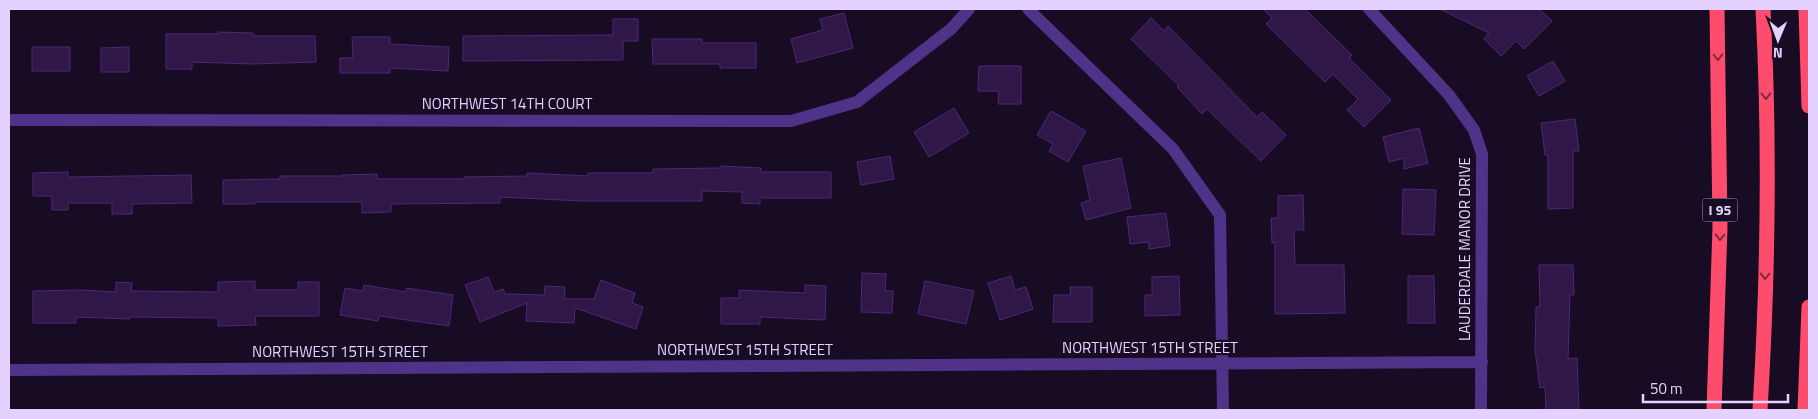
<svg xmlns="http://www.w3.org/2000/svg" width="1818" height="419" font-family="'Titillium Web',sans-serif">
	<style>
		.building { fill: #2f1748; stroke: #4e2776 }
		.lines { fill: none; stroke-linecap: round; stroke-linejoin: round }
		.street { stroke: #4f3389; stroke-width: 12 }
		.highway { stroke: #ff4c6d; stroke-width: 15 }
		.oneway { stroke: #802945 }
		.labels { text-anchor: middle; stroke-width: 4.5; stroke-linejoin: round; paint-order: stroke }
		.shield { fill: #180c25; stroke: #a796be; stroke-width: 1 }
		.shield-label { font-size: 14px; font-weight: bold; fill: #e4d1ff }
		.street-label { font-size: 15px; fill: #e4d1ff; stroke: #180c25 }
	</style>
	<rect width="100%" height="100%" fill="#180c25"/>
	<path class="building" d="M1263,9H1305L1352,55L1349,58L1391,100L1364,127L1347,110L1358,99L1333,74L1325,82L1266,24L1272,18Z
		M1440,9H1539L1552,21L1524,49L1516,41L1501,56L1484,39L1489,33Z
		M844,13L853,48L797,63L791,39L823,30L820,19Z
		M1151,18L1164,31L1168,26L1257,117L1262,112L1286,135L1261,161L1207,109L1202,114L1177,87L1179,86L1131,39Z
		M613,19H638V41H623V60L463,61V36L613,35Z
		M218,32L253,33V36H315L316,62L252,64L192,62V69H166V34H218Z
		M352,37H390V44L449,47L448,71L390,68V73H340V58H353Z
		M652,39H702V43H756V68H720V64H653Z
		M32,47H70V71H32Z
		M129,47V72H101V48Z
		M1553,61L1565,81L1539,96L1527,76Z
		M979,66H1021V104H998L999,91H978Z
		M954,108L969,133L929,157L914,132Z
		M1051,111L1086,131L1068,162L1049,151L1053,144L1037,135Z
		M1575,119L1579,151H1573V208L1548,209V155H1545L1541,123Z
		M1419,128L1428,163L1404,169V158L1389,162L1383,137Z
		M890,156L894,179L861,185L857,162Z
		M1121,158L1131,208L1086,220L1081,203L1090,200L1083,166Z
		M721,166L761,168V172H831V198H760V204L742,203V192L702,191V201H583L500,197V203L391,204V212L362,213V202H255V204H223V180L280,179V176H342V175L377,174V179H464V177L527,176V173L588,176V173H653V169L721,168Z
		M68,172V177L191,175L192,203L132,204V214H112V203H68V210H52V196H33V173Z
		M1403,189L1436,190L1434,235L1402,234Z
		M1303,195L1304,230H1294L1295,265H1344L1345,313L1275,314V242L1272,243L1271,218H1278V196Z
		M1166,213L1170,246L1149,249V242L1130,244L1127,217Z
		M1539,265H1573L1574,295H1570L1568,359L1577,358L1579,410H1546L1545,387L1540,388L1535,350L1536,307H1540Z
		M862,273L886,274L885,291H893L892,313L861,312Z
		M1011,276L1015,290L1026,287L1033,309L1000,320L988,283Z
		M1179,276L1180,315L1145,316V295H1152V277Z
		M1408,276H1434L1435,323H1408Z
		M488,277L494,292L503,289L505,294L544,295L545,286L565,287L564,299H594L601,280L635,293L632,303L643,307L636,329L575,308L574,323L526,321L527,303L480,322L465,285Z
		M255,281V290H298V282H319V316H255L256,325L218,326V318L130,317V319L76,317V323H33V291L80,290L116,292V282L132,283L131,291L218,292V282Z
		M925,281L974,291L966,324L918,314Z
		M364,285L406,292V288L453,295L449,326L379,316L378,321L340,315L345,288L363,291Z
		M805,285L826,286L825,320L760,317V324H721V298H739V290L805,293Z
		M1070,287H1092V322H1053L1054,295H1071Z"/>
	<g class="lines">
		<path class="street" d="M1028,9L1173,149L1220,215L1223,410
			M1369,9L1449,95L1474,130L1482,154L1481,410
			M9,120L791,121L857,102L951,29L969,9
			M9,370L1482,362"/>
		<path class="highway" d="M1806,9L1809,106
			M1714,410L1720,227L1717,9
			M1760,410C1768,277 1770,142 1763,9
			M1805,410L1809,307"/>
	</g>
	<defs><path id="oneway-chevron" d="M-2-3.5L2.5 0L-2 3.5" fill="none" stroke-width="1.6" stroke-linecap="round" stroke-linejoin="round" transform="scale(1.25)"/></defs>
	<g class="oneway">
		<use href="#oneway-chevron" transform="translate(1718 57) rotate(88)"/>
		<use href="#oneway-chevron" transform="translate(1766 96) rotate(89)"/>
		<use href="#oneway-chevron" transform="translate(1720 237) rotate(91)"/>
		<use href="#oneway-chevron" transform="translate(1765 276) rotate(91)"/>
	</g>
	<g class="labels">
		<rect class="shield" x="1702.5" y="198.5" width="35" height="23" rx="4"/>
		<g class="shield-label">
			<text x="1720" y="215">I 95</text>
		</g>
		<g class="street-label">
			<text x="507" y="109">NORTHWEST 14TH COURT</text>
			<text transform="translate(1465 249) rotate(-90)" y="5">LAUDERDALE MANOR DRIVE</text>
			<text x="1150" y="353">NORTHWEST 15TH STREET</text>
			<text x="745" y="355">NORTHWEST 15TH STREET</text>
			<text x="340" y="357">NORTHWEST 15TH STREET</text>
		</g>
	</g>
	<rect width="1818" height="419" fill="none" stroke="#e4d1ff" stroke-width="20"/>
	<g transform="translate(1778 40) rotate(181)" stroke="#180c25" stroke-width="4" paint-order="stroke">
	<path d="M0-4L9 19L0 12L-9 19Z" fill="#e4d1ff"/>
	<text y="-8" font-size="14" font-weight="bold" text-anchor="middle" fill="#e4d1ff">N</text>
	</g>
	<path d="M1643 394v8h145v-8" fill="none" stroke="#e4d1ff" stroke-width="2.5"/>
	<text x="1650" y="394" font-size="15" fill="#e4d1ff" stroke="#180c25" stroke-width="4" paint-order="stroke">50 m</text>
</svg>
